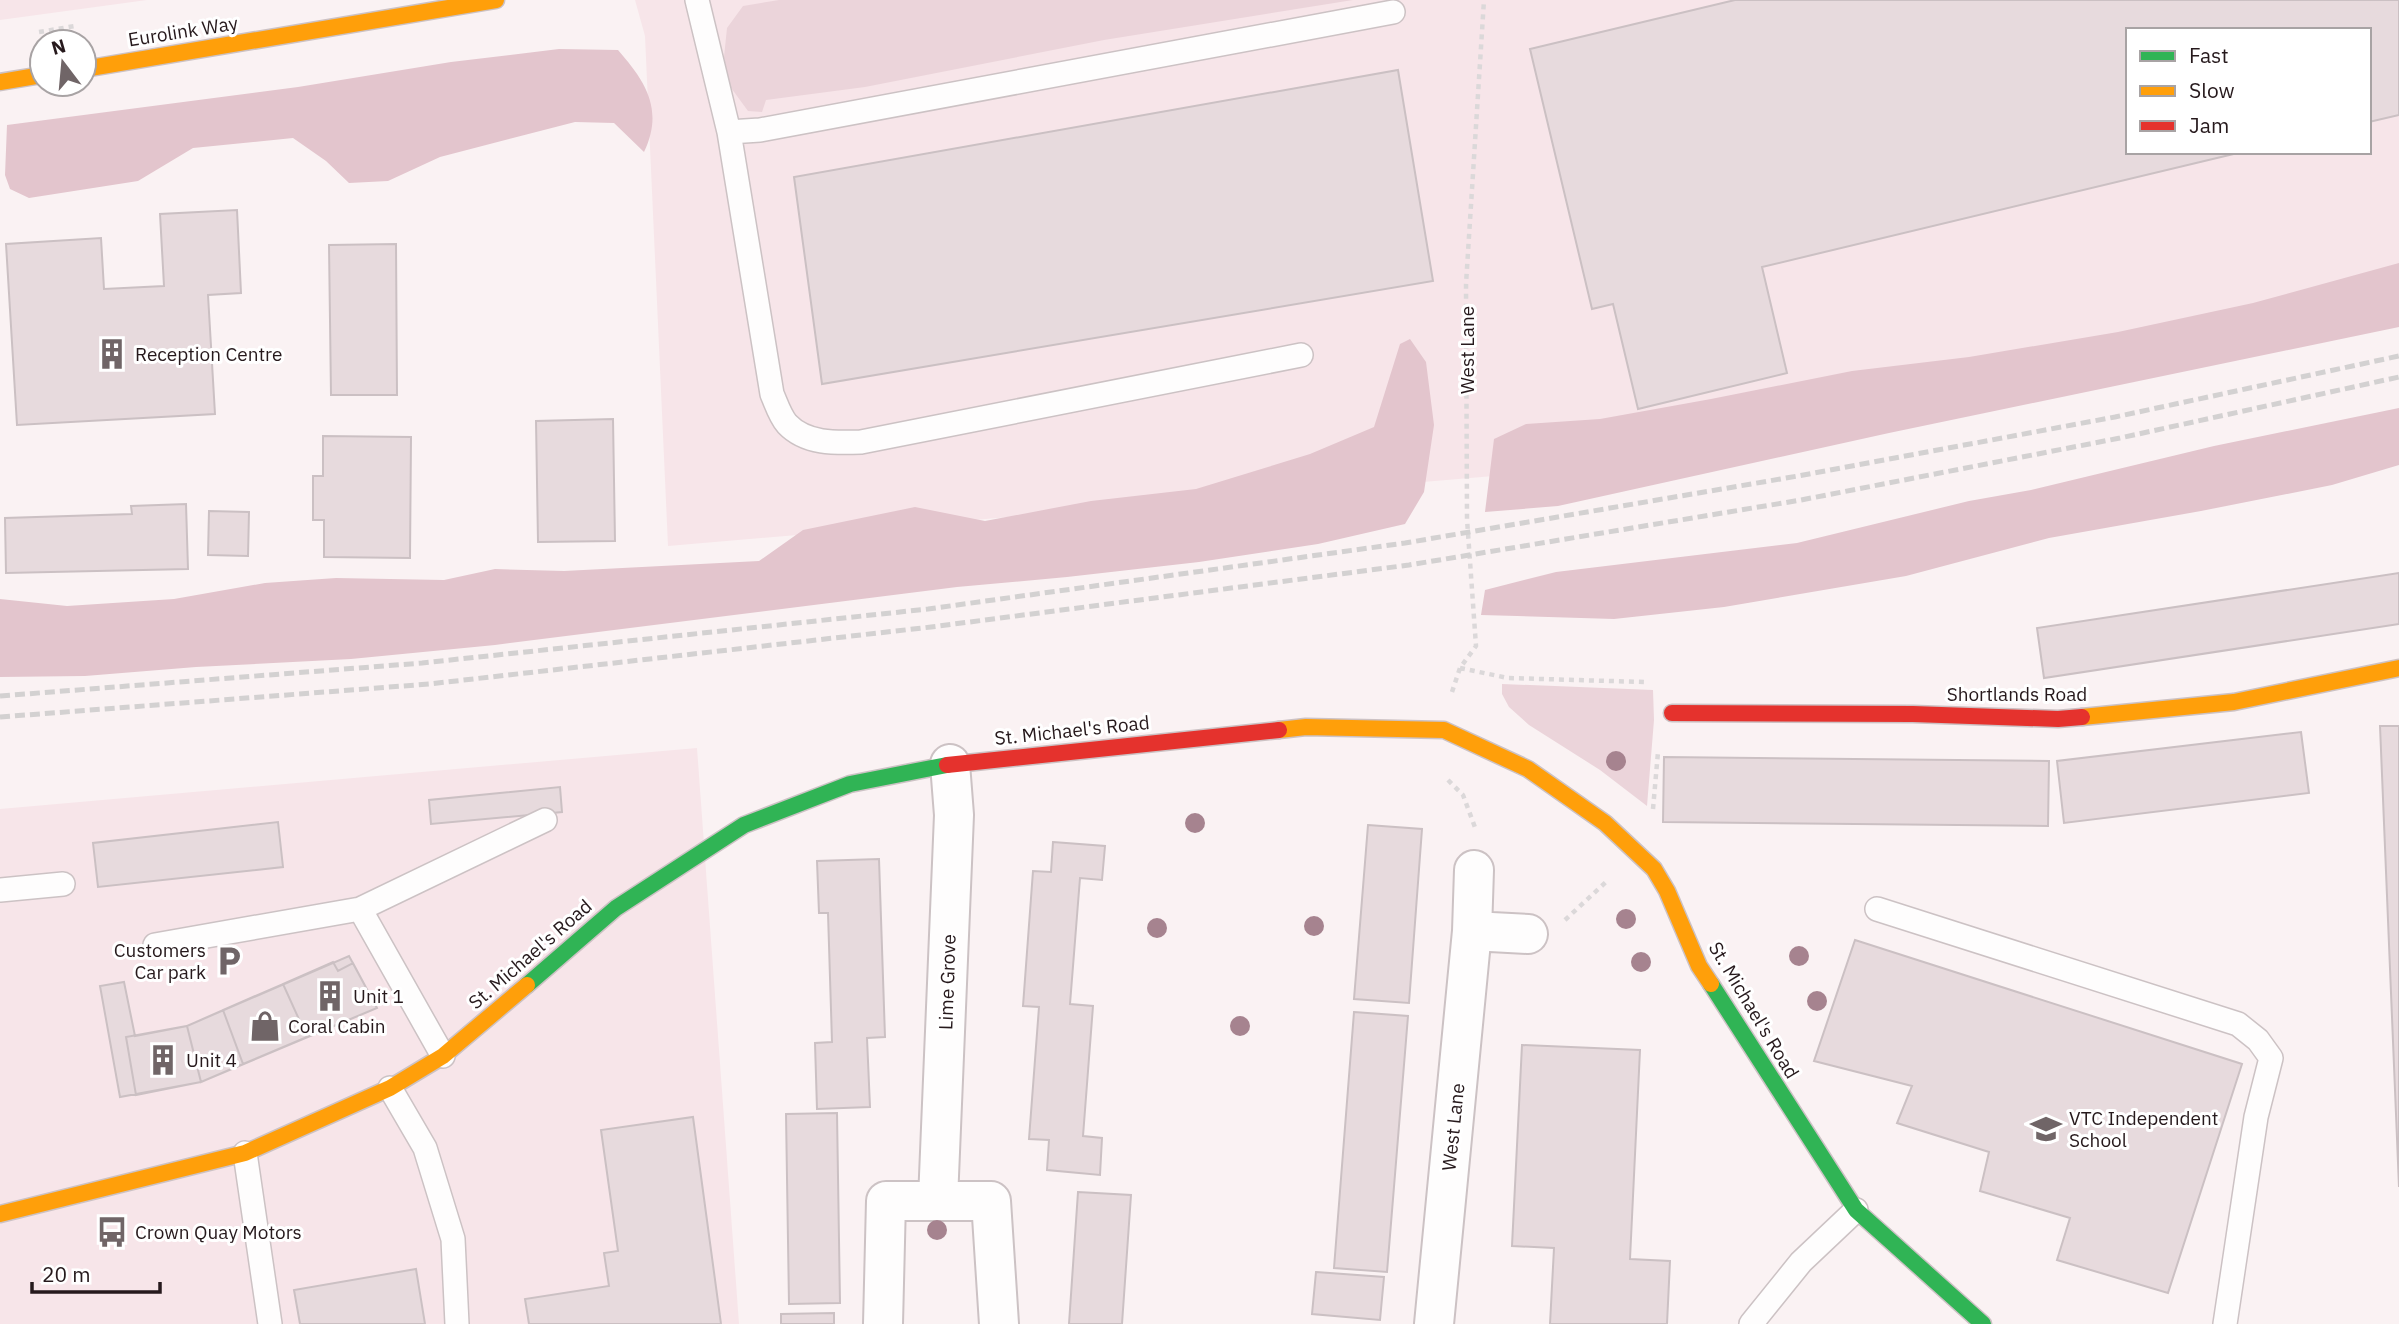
<svg xmlns="http://www.w3.org/2000/svg" width="2399" height="1324" font-family="'IBM Plex Sans',sans-serif">
	<style>
		.built { fill: #f7e5e9; fill-rule: evenodd }
		.green { fill: #ebd4da }
		.forest { fill: #e3c5cd }
		.building { fill: #e7dadd; stroke: #cbc0c3; stroke-width: 2 }
		.lines { fill: none; stroke-linecap: round; stroke-linejoin: round }
		.lane-casing { stroke: #ccc2c4; stroke-width: 26 }
		.street-casing { stroke: #ccc2c4; stroke-width: 42 }
		.fast-casing { stroke: #ccc2c4; stroke-width: 19 }
		.slow-casing { stroke: #ccc2c4; stroke-width: 19 }
		.jam-casing { stroke: #ccc2c4; stroke-width: 19 }
		.path { stroke: #dbd8d9; stroke-width: 4.5; stroke-dasharray: 5 5; stroke-linecap: butt }
		.lane { stroke: #fefdfd; stroke-width: 23 }
		.street { stroke: #fefdfd; stroke-width: 38 }
		.fast { stroke: #30b455; stroke-width: 16 }
		.slow { stroke: #ff9f0a; stroke-width: 16 }
		.jam { stroke: #e5322d; stroke-width: 16 }
		.rail { stroke: #d3d1d1; stroke-width: 5; stroke-dasharray: 10 5; stroke-linecap: butt }
		.tree { fill: #a6838f }
		.labels { text-anchor: middle; stroke-width: 6; stroke-linejoin: round; paint-order: stroke }
		.street-label { font-size: 19px; fill: #26191c; stroke: #fff }
		.poi-label { font-size: 19px; fill: #26191c; stroke: #fff; text-anchor: start }
	</style>
	<rect width="100%" height="100%" fill="#faf2f3"/>
	<path class="built" d="M0,0H147L0,20Z
		M635,0H2399V304L1601,467L668,546L645,36ZM2128,30H2369V152H2128Z
		M697,748L739,1324H0V809Z"/>
	<path class="green" d="M779,0H1353L1104,40L865,87L766,100L762,112L748,111L729,85L724,57L727,28L743,6Z
		M1502,684L1653,690L1654,720L1647,806L1600,770L1529,725L1509,707L1502,694Z"/>
	<path class="forest" d="M559,49L618,50C646,82 664,110 644,152L614,123L575,122L440,157L388,181L349,183L326,161L293,138L193,148L138,181L29,198L10,189L5,175L7,125L298,87L451,62Z
		M2399,263V327L1889,433L1558,506L1485,512L1494,439L1526,424L1600,419L1711,399L1852,371L1969,357L2118,332L2253,303Z
		M1410,339L1426,362L1434,425L1424,492L1405,524L1318,544L1199,562L1067,577L957,587L495,645L351,659L196,667L85,676L0,677V599L67,606L174,599L265,583L336,578L444,580L495,569L564,571L759,561L803,530L915,507L985,521L1091,501L1196,489L1310,454L1374,427L1400,344Z
		M2399,408V465L2332,485L2201,511L2049,538L1906,576L1724,607L1614,619L1481,615L1485,590L1556,572L1797,543L1969,501L2031,490L2214,446Z"/>
	<path class="building" d="M1735,0H2399V115L2369,122V30H2128V152H2242L1762,267L1787,373L1638,409L1613,304L1592,309L1530,49Z
		M1398,70L1433,281L822,384L794,177Z
		M237,210L241,293L208,295L215,414L17,425L6,244L101,238L104,289L164,286L160,214Z
		M396,244L397,395H331L329,245Z
		M613,419L615,541L538,542L536,421Z
		M323,436L411,437L410,558L324,557V520H313V476H323Z
		M186,504L188,569L6,573L5,518L132,514L131,506Z
		M209,511L249,512L248,556L208,555Z
		M2399,573V624L2044,678L2037,628Z
		M2380,726H2399V1187Z
		M2301,732L2309,793L2064,823L2057,761Z
		M1664,757L2049,761L2048,826L1663,822Z
		M560,787L562,812L431,824L429,800Z
		M278,822L283,867L98,887L93,843Z
		M1368,825L1422,829L1409,1003L1354,999Z
		M1053,842L1105,846L1102,880L1080,878L1070,1004L1093,1006L1083,1136L1102,1138L1100,1175L1047,1170L1049,1140L1029,1139L1039,1007L1023,1006L1033,871L1051,872Z
		M879,859L885,1037L867,1038L870,1107L817,1109L815,1043L832,1042L828,913H819L817,861Z
		M1855,940L2242,1064L2168,1293L2057,1260L2070,1218L1980,1191L1989,1152L1897,1123L1912,1086L1814,1061Z
		M349,956L377,1008L201,1082L120,1097L100,986L124,982L135,1036L187,1026Z
		M333,962L338,971L353,963L377,1008L307,1037L283,984Z
		M283,984L307,1037L243,1064L223,1010Z
		M223,1010L243,1064L201,1082L187,1026Z
		M1354,1012L1408,1016L1387,1272L1334,1268Z
		M187,1026L201,1082L136,1095L126,1037Z
		M1522,1045L1640,1050L1630,1259L1670,1261L1667,1324H1550L1554,1248L1512,1246Z
		M837,1113L840,1303L789,1304L786,1114Z
		M693,1117L721,1324H529L525,1299L609,1286L604,1253L618,1251L601,1130Z
		M1078,1192L1131,1195L1122,1324H1069Z
		M416,1269L425,1324H300L294,1290Z
		M1316,1272L1384,1277L1380,1320L1312,1314Z
		M834,1313V1324H781V1314Z"/>
	<g class="lines">
		<defs>
			<path id="lane" d="M697,0L729,132L772,394C776,403 780,416 787,424C806,444 835,443 861,442L1301,355
				M729,132L760,130L1393,12
				M0,890L63,884
				M360,909L545,820
				M1877,909L2238,1024L2258,1040L2271,1058L2256,1117L2225,1324
				M155,945L360,909L443,1056
				M390,1088L425,1148L453,1239L457,1324
				M245,1153L270,1324
				M1751,1324L1801,1262L1856,1210"/>
			<path id="street" d="M1472,931L1528,934
				M938,1200L954,815L950,764
				M883,1324L886,1201H991L999,1324
				M1434,1324L1472,931L1474,870"/>
			<path id="fast" d="M1711,984L1856,1210L1983,1324
				M527,985L616,908L744,825L850,784L947,765"/>
			<path id="slow" d="M84,69L496,0
				M0,82L42,75
				M2082,717L2234,702L2399,668
				M1279,730L1306,727L1444,730L1528,769L1605,823L1654,869L1667,891L1699,966L1711,984
				M0,1214L245,1153L390,1088L443,1056L527,985"/>
			<path id="jam" d="M1672,713L1913,714L2058,719L2082,717
				M947,765L1279,730"/>
		</defs>
		<use href="#lane" class="lane-casing"/>
		<use href="#street" class="street-casing"/>
		<use href="#fast" class="fast-casing"/>
		<use href="#slow" class="slow-casing"/>
		<use href="#jam" class="jam-casing"/>
		<path class="path" d="M39,32L75,26
			M1460,668L1508,678L1644,682
			M1452,692L1460,668L1476,646L1467,519L1466,284L1484,0
			M1448,780L1463,795L1476,830
			M1653,809L1658,752
			M1565,920L1607,881"/>
		<use href="#lane" class="lane"/>
		<use href="#street" class="street"/>
		<use href="#fast" class="fast"/>
		<use href="#slow" class="slow"/>
		<use href="#jam" class="jam"/>
		<path class="rail" d="M0,696L422,663L928,609L1405,543L1798,476L2115,417L2399,356
			M0,717L429,684L931,627L1409,565L1801,500L2120,438L2399,377"/>
	</g>
	<g class="tree">
		<circle cx="1616" cy="761" r="10"/>
		<circle cx="1195" cy="823" r="10"/>
		<circle cx="1626" cy="919" r="10"/>
		<circle cx="1314" cy="926" r="10"/>
		<circle cx="1157" cy="928" r="10"/>
		<circle cx="1799" cy="956" r="10"/>
		<circle cx="1641" cy="962" r="10"/>
		<circle cx="1817" cy="1001" r="10"/>
		<circle cx="1240" cy="1026" r="10"/>
		<circle cx="937" cy="1230" r="10"/>
	</g>
	<defs>
		<symbol id="building-bare" viewBox="-9 -9 18 18"><path d="M-4-6H4V6H1V3H-1V6H-4ZM-2.5-4.3h1.7v1.8h-1.7ZM.8-4.3h1.7v1.8H.8ZM-2.5-1h1.7V.8h-1.7ZM.8-1h1.7V.8H.8Z" fill="#706567" stroke="#fff" stroke-width="2.5" paint-order="stroke"/></symbol>
		<symbol id="parking-bare" viewBox="-9 -9 18 18"><path d="M-3.5-5.5H1a3.5 3.5 0 0 1 0 7H-1V5.5H-3.5ZM-1-3.4V-.6H.8a1.4 1.4 0 0 0 0-2.8Z" fill="#706567" stroke="#fff" stroke-width="2.5" paint-order="stroke"/></symbol>
		<symbol id="shop-bare" viewBox="-9 -9 18 18"><path d="M-5-2.5h2.3a2.7 3.5 0 0 1 5.4 0H5L5.5 6h-11ZM-1.5-2.5h3a1.5 2.3 0 0 0-3 0Z" fill="#706567" stroke="#fff" stroke-width="2.5" paint-order="stroke"/></symbol>
		<symbol id="school-bare" viewBox="-9 -9 18 18"><path d="M0-5L7-2L0 1L-7-2ZM-4 1L0 2.5L4 1V4Q0 6-4 4Z" fill="#706567" stroke="#fff" stroke-width="2.5" paint-order="stroke"/></symbol>
		<symbol id="bus-bare" viewBox="-9 -9 18 18"><path d="M-5-6H5V4H4V6H2V4H-2V6H-4V4H-5ZM-3.5-4V0h7V-4ZM-3.5 1.2v1.5H-2V1.2ZM2 1.2v1.5H3.5V1.2Z" fill="#706567" stroke="#fff" stroke-width="2.5" paint-order="stroke"/></symbol>
	</defs>
	<g fill-rule="evenodd">
		<use href="#building-bare" x="90" y="332" width="44" height="44"/>
		<use href="#parking-bare" x="207" y="939" width="44" height="44"/>
		<use href="#building-bare" x="308" y="974" width="44" height="44"/>
		<use href="#shop-bare" x="243" y="1004" width="44" height="44"/>
		<use href="#building-bare" x="141" y="1038" width="44" height="44"/>
		<use href="#school-bare" x="2024" y="1107" width="44" height="44"/>
		<use href="#bus-bare" x="90" y="1210" width="44" height="44"/>
	</g>
	<g class="labels">
		<g class="street-label">
			<text transform="translate(183 31) rotate(-9)" y="7">Eurolink Way</text>
			<text transform="translate(1467 350) rotate(-90)" y="7">West Lane</text>
			<text x="2017" y="701">Shortlands Road</text>
			<text transform="translate(1072 730) rotate(-6)" y="7">St. Michael's Road</text>
			<text transform="translate(530 954) rotate(-41)" y="7">St. Michael's Road</text>
			<text transform="translate(947 982) rotate(-88)" y="7">Lime Grove</text>
			<text transform="translate(1754 1010) rotate(59)" y="7">St. Michael's Road</text>
			<text transform="translate(1453 1127) rotate(-84)" y="7">West Lane</text>
		</g>
		<g class="poi-label">
			<text x="135" y="361">Reception Centre</text>
			<text x="206" y="957" text-anchor="end">Customers<tspan x="206" dy="22">Car park</tspan></text>
			<text x="353" y="1003">Unit 1</text>
			<text x="288" y="1033">Coral Cabin</text>
			<text x="186" y="1067">Unit 4</text>
			<text x="2069" y="1125">VTC Independent<tspan x="2069" dy="22">School</tspan></text>
			<text x="135" y="1239">Crown Quay Motors</text>
		</g>
	</g>
	<rect x="2126" y="28" width="245" height="126" fill="#ffffff" stroke="#a8a3a4" stroke-width="2"/>
	<rect x="2140" y="51" width="35" height="10" fill="#30b455" stroke="#a8a3a4" stroke-width="2"/>
	<text x="2189" y="63" font-size="21" fill="#26191c">Fast</text>
	<rect x="2140" y="86" width="35" height="10" fill="#ff9f0a" stroke="#a8a3a4" stroke-width="2"/>
	<text x="2189" y="98" font-size="21" fill="#26191c">Slow</text>
	<rect x="2140" y="121" width="35" height="10" fill="#e5322d" stroke="#a8a3a4" stroke-width="2"/>
	<text x="2189" y="133" font-size="21" fill="#26191c">Jam</text>
	<g transform="translate(63 63) rotate(344)"><circle r="33" fill="#ffffff" stroke="#a8a3a4" stroke-width="2"/>
	<path d="M0-5L12 26L0 18L-12 26Z" fill="#706567"/>
	<text y="-10" font-size="19" font-weight="bold" text-anchor="middle" fill="#26191c">N</text>
	</g>
	<path d="M32 1282v10h128v-10" fill="none" stroke="#26191c" stroke-width="3.5"/>
	<text x="42" y="1282" font-size="21" fill="#26191c" stroke="#ffffff" stroke-width="5" paint-order="stroke">20 m</text>
</svg>
